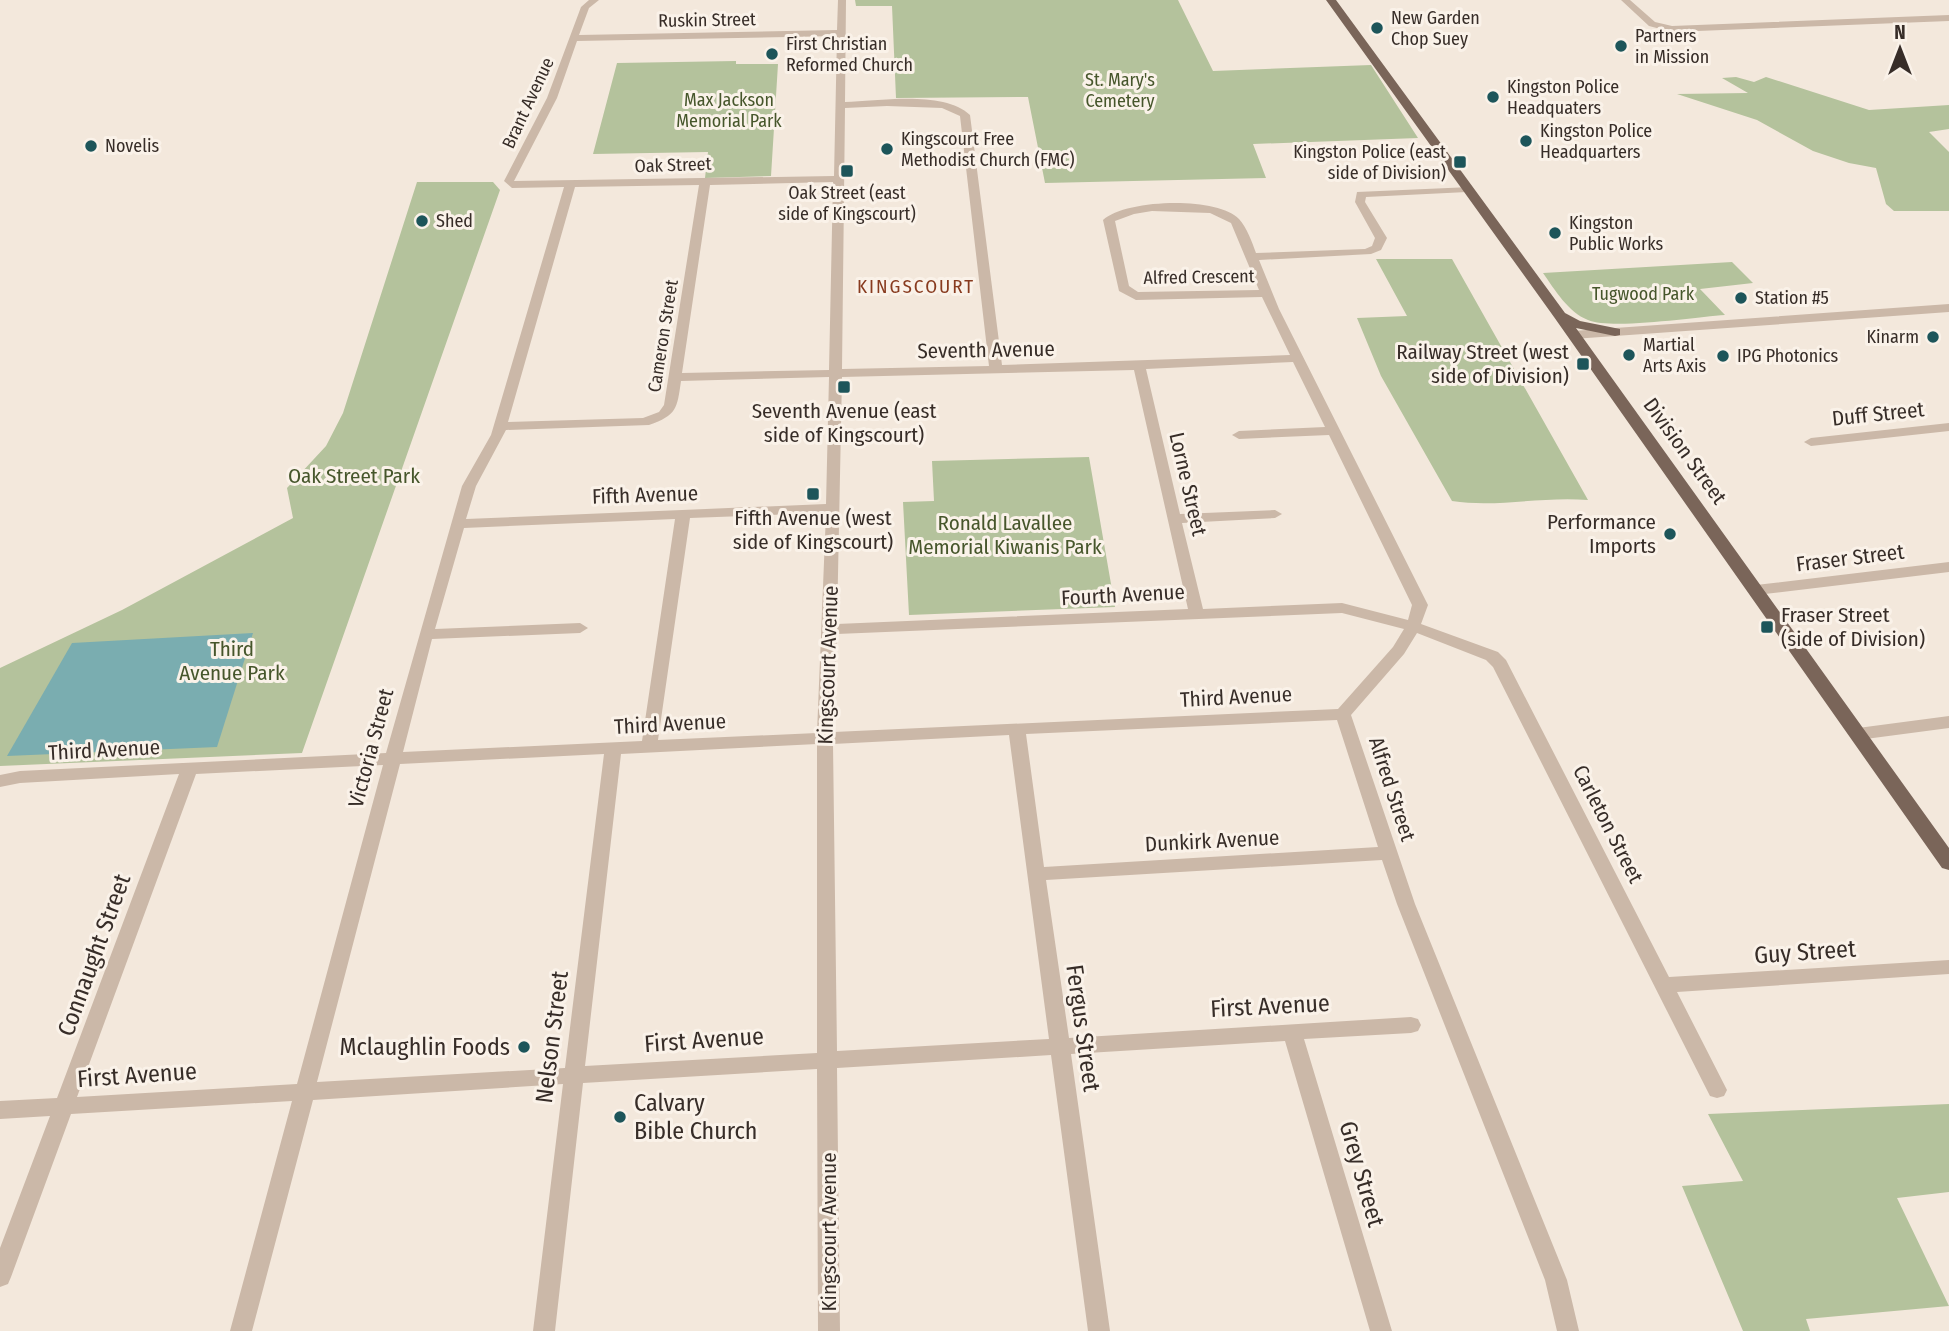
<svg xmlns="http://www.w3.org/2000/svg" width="1949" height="1331" font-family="'Fira Sans Condensed',sans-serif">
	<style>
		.green { fill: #b4c29c }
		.water { fill: #7aadb0 }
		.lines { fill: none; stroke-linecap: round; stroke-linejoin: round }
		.minor { fill: #cbb8a8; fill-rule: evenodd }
		.major { fill: #7a6559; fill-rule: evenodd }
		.poi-dot { fill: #1d555a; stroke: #faf2e9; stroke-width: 2.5 }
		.labels { text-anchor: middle; stroke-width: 6; stroke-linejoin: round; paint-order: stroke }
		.far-poi-label { font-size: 18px; fill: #372d28; stroke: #faf2e9; text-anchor: start }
		.far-street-label { font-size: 18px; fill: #372d28; stroke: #faf2e9 }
		.far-park-label { font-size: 18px; fill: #46562b; stroke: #faf2e9 }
		.far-neighbourhood-label { font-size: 19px; letter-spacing: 2px; fill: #883b1f; stroke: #faf2e9 }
		.street-label { font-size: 21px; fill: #372d28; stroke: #faf2e9 }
		.poi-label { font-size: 21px; fill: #372d28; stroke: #faf2e9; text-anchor: end }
		.park-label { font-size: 21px; fill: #46562b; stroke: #faf2e9 }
		.near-street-label { font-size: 24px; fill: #372d28; stroke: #faf2e9 }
		.near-poi-label { font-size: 24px; fill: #372d28; stroke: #faf2e9; text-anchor: end }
	</style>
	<rect width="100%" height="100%" fill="#f3e8dc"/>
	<path class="green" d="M855,0H1178L1213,71L1371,65L1418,138L1253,144L1266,178L1045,183L1028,97L896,98L892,6H856Z
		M736,61V64H778L771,176L705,178L708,152L593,154L617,63Z
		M1736,77L1754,82L1766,77L1869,110L1949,105V129L1929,132L1949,152V211H1894L1886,204L1876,168L1849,163L1813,151L1757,120L1677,94L1748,93L1722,78Z
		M417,182H493L500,190L302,753L0,766V668L122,610L293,518L287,488L326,446L343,413Z
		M1376,259H1452L1588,500C1542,496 1497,508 1452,501L1381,376L1357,318L1407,316Z
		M1732,262L1753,283L1700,289L1725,315C1695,317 1612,330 1588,320C1568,312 1555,290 1543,273Z
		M1089,457L1115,607L909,615L903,502L934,501L932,461Z
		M1949,1104V1192L1897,1198L1949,1306L1806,1319L1810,1331H1743L1682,1186L1743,1181L1708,1114Z"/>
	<path class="water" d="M253,633L217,747L7,756L72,643Z"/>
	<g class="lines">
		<path class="minor" d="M589,0H599L589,8L579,35L837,30L838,0H846L845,102C879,101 944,90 970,115L1002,365L1290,355L1262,297L1136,300L1119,291L1103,220C1125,199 1218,196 1239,219C1247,228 1252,242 1256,253L1365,249L1372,246L1375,238L1355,202L1357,192L1471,187V191L1467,192L1366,197L1365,202L1387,238L1381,250L1371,254L1259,260L1279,309L1428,605L1421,624L1498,652L1506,660L1669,977L1949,960V974L1677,992L1727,1090L1724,1096L1717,1098L1710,1096L1493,667L1486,660L1417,633L1404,654L1351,715L1415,904L1567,1280L1579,1331H1557L1545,1280L1397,904L1382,860L1046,880L1069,1038L1411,1017L1418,1019L1421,1025L1418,1031L1411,1033L1304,1039L1392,1331H1370L1285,1041L1071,1054L1110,1331H1088L1051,1055L837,1068L840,1331H818L817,1069L583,1083L555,1331H533L563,1084L313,1100L252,1331H230L292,1101L71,1114L11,1277L8,1284L0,1287V1248L50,1116L0,1119V1101L57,1098L179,774L20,783L0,787V775L20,771L386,753L462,486L491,435L564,187L512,188L504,181L547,98L581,7ZM837,36L834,176L514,181L557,98L577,41ZM887,106L942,108L960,116L989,366L842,369L845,108ZM833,182L829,370L682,373L710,185ZM699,185L664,405L659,412L643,418L508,422L575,187ZM1152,211L1210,213L1231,223L1259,290L1138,292L1129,286L1115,221L1134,214ZM1293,362L1325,427L1239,431L1232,435L1239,439L1329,435L1412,605L1408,620L1342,603L1203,609L1182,523L1275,518L1282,514L1275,510L1180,514L1146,369ZM1134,370L1188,609L837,624L842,377ZM829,377L826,504L466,519L476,486L506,430L649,425C677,415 677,409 681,381ZM826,513L817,733L658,740L690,518ZM675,519L642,741L403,752L432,639L580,633L588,628L580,623L435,629L464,528ZM1342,613L1404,629L1393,647L1338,709L834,732L837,634ZM1337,720L1378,847L1044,867L1026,734ZM1009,735L1049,1039L837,1051L833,744ZM817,744V1053L585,1066L621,754ZM604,754L565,1068L317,1082L400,764ZM383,765L297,1084L77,1097L196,774Z
			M1621,0H1630L1655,22L1672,26L1949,15V21L1672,32L1649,26Z
			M1949,304V312L1573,339L1567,335L1573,331Z
			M1949,423V431L1811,446L1804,442L1811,438Z
			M1949,562V572L1756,595L1749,590L1756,585Z
			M1949,716V728L1858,740L1850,734L1858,728Z"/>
		<path class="major" d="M1326,0H1336L1565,313L1580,321L1620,329V335L1615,336L1576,328L1949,848V870L1942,868L1554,317Z"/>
	</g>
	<g class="poi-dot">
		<circle cx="1377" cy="28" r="7"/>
		<circle cx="1621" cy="46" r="7"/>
		<circle cx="772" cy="54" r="7"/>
		<circle cx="1493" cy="97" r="7"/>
		<circle cx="1526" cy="141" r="7"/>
		<circle cx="91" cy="146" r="7"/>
		<circle cx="887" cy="149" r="7"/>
		<rect x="1453" y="155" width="14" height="14" rx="3.5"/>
		<rect x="840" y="164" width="14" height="14" rx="3.5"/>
		<circle cx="422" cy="221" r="7"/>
		<circle cx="1555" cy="233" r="7"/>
		<circle cx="1741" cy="298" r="7"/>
		<circle cx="1933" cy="337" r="7"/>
		<circle cx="1629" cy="355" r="7"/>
		<circle cx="1723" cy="356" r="7"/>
		<rect x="1576" y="357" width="14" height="14" rx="3.5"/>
		<rect x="837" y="380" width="14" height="14" rx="3.5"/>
		<rect x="806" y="487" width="14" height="14" rx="3.5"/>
		<circle cx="1670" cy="534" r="7"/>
		<rect x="1760" y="620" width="14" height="14" rx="3.5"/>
		<circle cx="524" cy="1047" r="7"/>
		<circle cx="620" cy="1117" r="7"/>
	</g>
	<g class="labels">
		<g class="far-poi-label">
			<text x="1391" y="24">New Garden<tspan x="1391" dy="21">Chop Suey</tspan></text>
			<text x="1635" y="42">Partners<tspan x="1635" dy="21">in Mission</tspan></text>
			<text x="786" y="50">First Christian<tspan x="786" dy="21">Reformed Church</tspan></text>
			<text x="1507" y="93">Kingston Police<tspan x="1507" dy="21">Headquaters</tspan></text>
			<text x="1540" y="137">Kingston Police<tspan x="1540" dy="21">Headquarters</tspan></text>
			<text x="901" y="145">Kingscourt Free<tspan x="901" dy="21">Methodist Church (FMC)</tspan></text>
			<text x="105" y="152">Novelis</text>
			<text x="1446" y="158" text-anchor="end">Kingston Police (east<tspan x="1446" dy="21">side of Division)</tspan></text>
			<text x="847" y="199" text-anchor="middle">Oak Street (east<tspan x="847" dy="21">side of Kingscourt)</tspan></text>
			<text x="436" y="227">Shed</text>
			<text x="1569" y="229">Kingston<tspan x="1569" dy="21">Public Works</tspan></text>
			<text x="1755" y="304">Station #5</text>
			<text x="1919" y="343" text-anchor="end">Kinarm</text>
			<text x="1643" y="351">Martial<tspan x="1643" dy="21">Arts Axis</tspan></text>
			<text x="1737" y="362">IPG Photonics</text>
		</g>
		<g class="far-street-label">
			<text transform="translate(707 20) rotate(-1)" y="6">Ruskin Street</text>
			<text transform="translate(528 103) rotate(-65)" y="6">Brant Avenue</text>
			<text transform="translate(673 165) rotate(-2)" y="6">Oak Street</text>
			<text transform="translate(1199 277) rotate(-1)" y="6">Alfred Crescent</text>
			<text transform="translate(663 336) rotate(-81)" y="6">Cameron Street</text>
		</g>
		<g class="far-park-label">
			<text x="1120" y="86">St. Mary's<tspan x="1120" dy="21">Cemetery</tspan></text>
			<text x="729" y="106">Max Jackson<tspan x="729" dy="21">Memorial Park</tspan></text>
			<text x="1643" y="300">Tugwood Park</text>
		</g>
		<g class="far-neighbourhood-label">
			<text x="916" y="293">KINGSCOURT</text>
		</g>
		<g class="street-label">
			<text transform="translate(986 350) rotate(-1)" y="7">Seventh Avenue</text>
			<text transform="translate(1878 414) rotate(-6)" y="7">Duff Street</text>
			<text transform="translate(1685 451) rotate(54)" y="7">Division Street</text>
			<text transform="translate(1188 484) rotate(77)" y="7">Lorne Street</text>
			<text transform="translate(645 495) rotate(-2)" y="7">Fifth Avenue</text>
			<text transform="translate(1850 558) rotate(-7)" y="7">Fraser Street</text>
			<text transform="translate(1123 595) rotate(-3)" y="7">Fourth Avenue</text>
			<text transform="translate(828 665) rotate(-88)" y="7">Kingscourt Avenue</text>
			<text transform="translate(1236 697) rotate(-3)" y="7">Third Avenue</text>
			<text transform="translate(670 724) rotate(-3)" y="7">Third Avenue</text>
			<text transform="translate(371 748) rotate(-75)" y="7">Victoria Street</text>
			<text transform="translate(104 750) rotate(-3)" y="7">Third Avenue</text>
			<text transform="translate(1392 789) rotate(72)" y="7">Alfred Street</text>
			<text transform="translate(1608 824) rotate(63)" y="7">Carleton Street</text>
			<text transform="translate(1212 841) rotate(-3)" y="7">Dunkirk Avenue</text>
			<text transform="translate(829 1232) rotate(-90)" y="7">Kingscourt Avenue</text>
		</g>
		<g class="poi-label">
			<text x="1569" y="359">Railway Street (west<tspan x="1569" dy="24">side of Division)</tspan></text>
			<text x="844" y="418" text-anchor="middle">Seventh Avenue (east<tspan x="844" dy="24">side of Kingscourt)</tspan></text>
			<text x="813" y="525" text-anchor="middle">Fifth Avenue (west<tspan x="813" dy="24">side of Kingscourt)</tspan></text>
			<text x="1656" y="529">Performance<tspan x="1656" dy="24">Imports</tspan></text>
			<text x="1781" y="622" text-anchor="start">Fraser Street<tspan x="1781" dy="24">(side of Division)</tspan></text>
		</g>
		<g class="park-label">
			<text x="354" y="483">Oak Street Park</text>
			<text x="1005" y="530">Ronald Lavallee<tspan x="1005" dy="24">Memorial Kiwanis Park</tspan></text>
			<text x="232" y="656">Third<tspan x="232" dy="24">Avenue Park</tspan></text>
		</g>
		<g class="near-street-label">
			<text transform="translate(1805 952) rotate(-4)" y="8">Guy Street</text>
			<text transform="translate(94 955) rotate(-70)" y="8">Connaught Street</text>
			<text transform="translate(1270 1006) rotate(-3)" y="8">First Avenue</text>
			<text transform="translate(1083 1028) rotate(82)" y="8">Fergus Street</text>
			<text transform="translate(552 1037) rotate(-83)" y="8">Nelson Street</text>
			<text transform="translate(704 1040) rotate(-4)" y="8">First Avenue</text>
			<text transform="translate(137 1075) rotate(-4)" y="8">First Avenue</text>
			<text transform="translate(1362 1174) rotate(74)" y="8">Grey Street</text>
		</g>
		<g class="near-poi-label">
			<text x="510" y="1055">Mclaughlin Foods</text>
			<text x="634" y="1111" text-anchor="start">Calvary<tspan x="634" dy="28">Bible Church</tspan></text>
		</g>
	</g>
	<g transform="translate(1900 49)" stroke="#faf2e9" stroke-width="5" paint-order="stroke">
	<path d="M0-5L12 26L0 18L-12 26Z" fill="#372d28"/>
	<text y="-10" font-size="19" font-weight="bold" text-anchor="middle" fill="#372d28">N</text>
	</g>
</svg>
